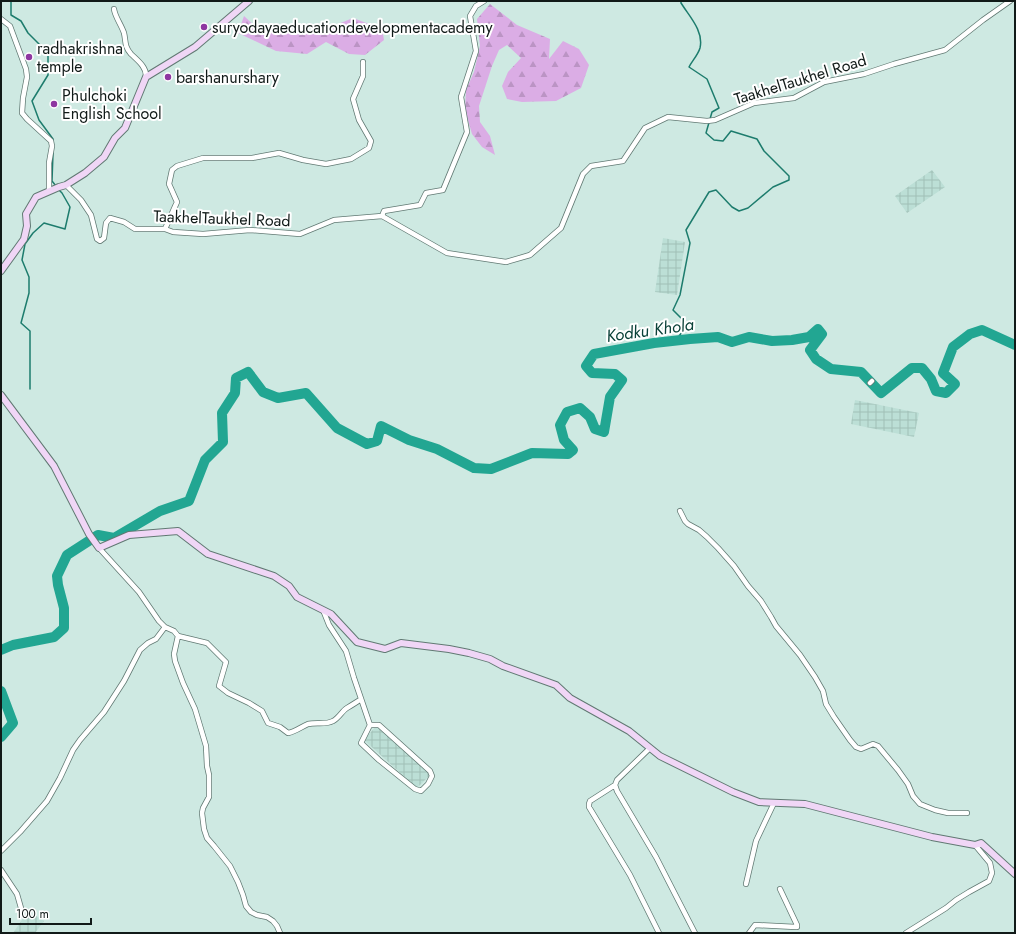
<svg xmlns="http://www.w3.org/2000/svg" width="1016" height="934" font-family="Jost,sans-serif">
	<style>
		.industrial { fill: url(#industrial-grid) }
		.forest { fill: url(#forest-firs) }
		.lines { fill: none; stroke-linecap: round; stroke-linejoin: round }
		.stream { stroke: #1d7c6d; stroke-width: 1.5 }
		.river { stroke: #22a692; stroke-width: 10 }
		.street-casing { stroke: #617973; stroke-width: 6 }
		.secondary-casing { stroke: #617973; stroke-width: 8 }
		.street { stroke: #fff; stroke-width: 4.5 }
		.secondary { stroke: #f0d6f6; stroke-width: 6 }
		.poi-dot { fill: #8e36a1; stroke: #fff; stroke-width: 1.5 }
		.labels { text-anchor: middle; stroke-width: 4; stroke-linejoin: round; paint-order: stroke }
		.poi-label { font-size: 16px; fill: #111a18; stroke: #fff; text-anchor: start }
		.street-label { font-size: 16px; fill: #111a18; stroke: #fff }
		.water-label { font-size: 17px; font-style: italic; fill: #0a4138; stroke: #fff }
	</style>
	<defs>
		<pattern id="industrial-grid" width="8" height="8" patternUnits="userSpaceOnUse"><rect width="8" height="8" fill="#bcdfd6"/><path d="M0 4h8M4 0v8" fill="none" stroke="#a1bfb7"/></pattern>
		<pattern id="forest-firs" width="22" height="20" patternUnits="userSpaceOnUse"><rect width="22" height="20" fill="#dbade5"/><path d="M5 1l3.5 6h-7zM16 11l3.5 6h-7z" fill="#bb94c4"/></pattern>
	</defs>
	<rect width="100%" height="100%" fill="#cee9e2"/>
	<path class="industrial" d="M932,170L945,187L907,213L895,196Z
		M663,238L685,242L677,295L655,292Z
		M855,400L919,413L914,437L851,424Z
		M377,725L431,774L417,788L364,740Z
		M28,911L44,921L35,933H13Z"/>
	<path class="forest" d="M490,4L517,25L550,39L549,59L563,41L579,49L589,65L581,88L556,101L522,102L507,99L502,86L508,72L521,58L507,45L499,50L492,66L479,106L480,122L490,136L495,155L482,147L472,134L465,110L466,90L474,72L480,46L477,19Z
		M244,16L259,30L288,33L323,30L353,18L369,24L383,34L384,40L365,55L349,54L326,42L307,54L276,51L238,33Z"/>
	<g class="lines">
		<path class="stream" d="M11,1V15L21,21L28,33L48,53V75L32,101L39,120L53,139V141
			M53,153L52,181L56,186
			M676,341L687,324L673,310L680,295L690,243L686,230L709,192L716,190L732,207L739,211L748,208L773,187L789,180V176L764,151L757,139L731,131L723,141L714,140L706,133L712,112L719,108L707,79L689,67C692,61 698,55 700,48C704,31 689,16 681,3V1
			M30,389V331L21,323L29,293V277L22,260L25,244L33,233L44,223L65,229L70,207L62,193L58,189"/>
		<path class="river" d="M1,650L13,645L54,637L64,628V608L58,585L57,576L67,555L98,535L114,538L160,511L189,501L205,460L223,442L222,413L235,393L236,378L248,372L263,392L278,398L306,393L337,428L367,444L377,441L381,426L409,440L437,449L474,468L491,469L532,453L568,454L573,450L564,440L560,425L567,412L580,408L590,417L595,429L604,432L610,397L622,380L615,374L592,373L586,366L594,354L654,343L690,339L718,337L732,342L749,337L772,341L792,340L809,337L818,329L822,334L810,350L816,359L831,369L861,372L881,393L912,368H922L931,379L936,391L946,393L955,384L943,373L953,347L970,334L982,330L1015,345
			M1,691L13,723L1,737"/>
		<defs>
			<path id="street" d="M114,9C115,17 121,24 124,33C126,41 124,46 131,54C137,60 147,67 146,77
				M1,19L10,26L26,69L27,77L23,98L22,113L27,119L51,141L52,146L49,163V191
				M66,185L81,200L91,215L97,239L100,241L104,238L106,223L110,218L124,222L135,229H165L173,232L203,234L250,230L300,234L334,220L382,216L447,253L506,262L530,255L561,228L583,174L591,166L623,161L645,128L668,117L707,121L715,120L754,103L794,98L824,82L864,74L894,64L945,50L983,20L1010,1
				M382,216L384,211L420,205L426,193L443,190L467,132L461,97L476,51L470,16L476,6L484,1
				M165,229L177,202L169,184L172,170L177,166L203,158H252L279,153L303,160L326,164L351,159L369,148L371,141L359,120L353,99L363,76V62
				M870,383L872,381
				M680,511L685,521L688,524L699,530L707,537L718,548L734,566L748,586L761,601L771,617L776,626L800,655L815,677L823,691L826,704L834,717L850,740L856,747L861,749L873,744L878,746L898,770L908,784L913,796L920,804L935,810L948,813H967
				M99,548L139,592L159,621L165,627L174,631L178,636L174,654L175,661L183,683L195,709L206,746L207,766L209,775V797L203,808L202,813L204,829L207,838L214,846L230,866L238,882L243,895L246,906L251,912L257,915L267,917L273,921L277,926L280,933
				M323,610L329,625L346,651L354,678L370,725L361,743L379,760L415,789L421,791L428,784L432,776L430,771L379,725H370
				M178,636L207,643L226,662L219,686L228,693L249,703L262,711L268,723L280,727L288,733C295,732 301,727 308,724C316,722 326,725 333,721C339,718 342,711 347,708C352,705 357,702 361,699
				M650,748L617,780L615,785L617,791L656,857L695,933
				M615,785L590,801L589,804V807L630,875L659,933
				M1,851L20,832L47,801L60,778L73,750L80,740L104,712L124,681L140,650L148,643L156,639L165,627
				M1,870L17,894L21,908
				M746,884L756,841L774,803
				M749,933L755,925L796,927H797V925L780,889
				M906,933L946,908L956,900L969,892L989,881L992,873L990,863L975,845"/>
			<path id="secondary" d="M1,271L24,239L27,226L26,214L36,197L59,187L66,185L85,173L104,157L115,138L125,128L146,77L195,47L249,1
				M1,395L54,466L89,534L99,548L129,535L178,531L208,554L274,576L289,586L297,597L331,614L357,642L385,649L401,643L449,649L469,653L490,659L503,666L556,685L570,698L629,731L660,756L733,792L759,802L805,804L932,837L975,845L981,843L1015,874"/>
		</defs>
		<use href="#street" class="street-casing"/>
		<use href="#secondary" class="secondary-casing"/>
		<use href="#street" class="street"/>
		<use href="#secondary" class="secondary"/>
	</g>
	<g class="poi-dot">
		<circle cx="204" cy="27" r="4"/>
		<circle cx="29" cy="57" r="4"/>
		<circle cx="168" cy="77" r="4"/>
		<circle cx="54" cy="104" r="4"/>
	</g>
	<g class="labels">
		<g class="poi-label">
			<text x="212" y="33">suryodayaeducationdevelopmentacademy</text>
			<text x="37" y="54">radhakrishna<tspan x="37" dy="18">temple</tspan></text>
			<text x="176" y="83">barshanurshary</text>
			<text x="62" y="101">Phulchoki<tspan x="62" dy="18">English School</tspan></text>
		</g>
		<g class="street-label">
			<text transform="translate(800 79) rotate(-17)" y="6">TaakhelTaukhel Road</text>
			<text transform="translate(222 218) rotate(2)" y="6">TaakhelTaukhel Road</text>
		</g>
		<g class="water-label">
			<text transform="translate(650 330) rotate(-8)" y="6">Kodku Khola</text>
		</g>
	</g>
	<rect width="1016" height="934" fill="none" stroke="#111a18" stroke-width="4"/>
	<path d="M10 918v6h81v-6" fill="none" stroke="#111a18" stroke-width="2"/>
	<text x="16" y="918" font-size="12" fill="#111a18" stroke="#ffffff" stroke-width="3" paint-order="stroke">100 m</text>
</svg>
